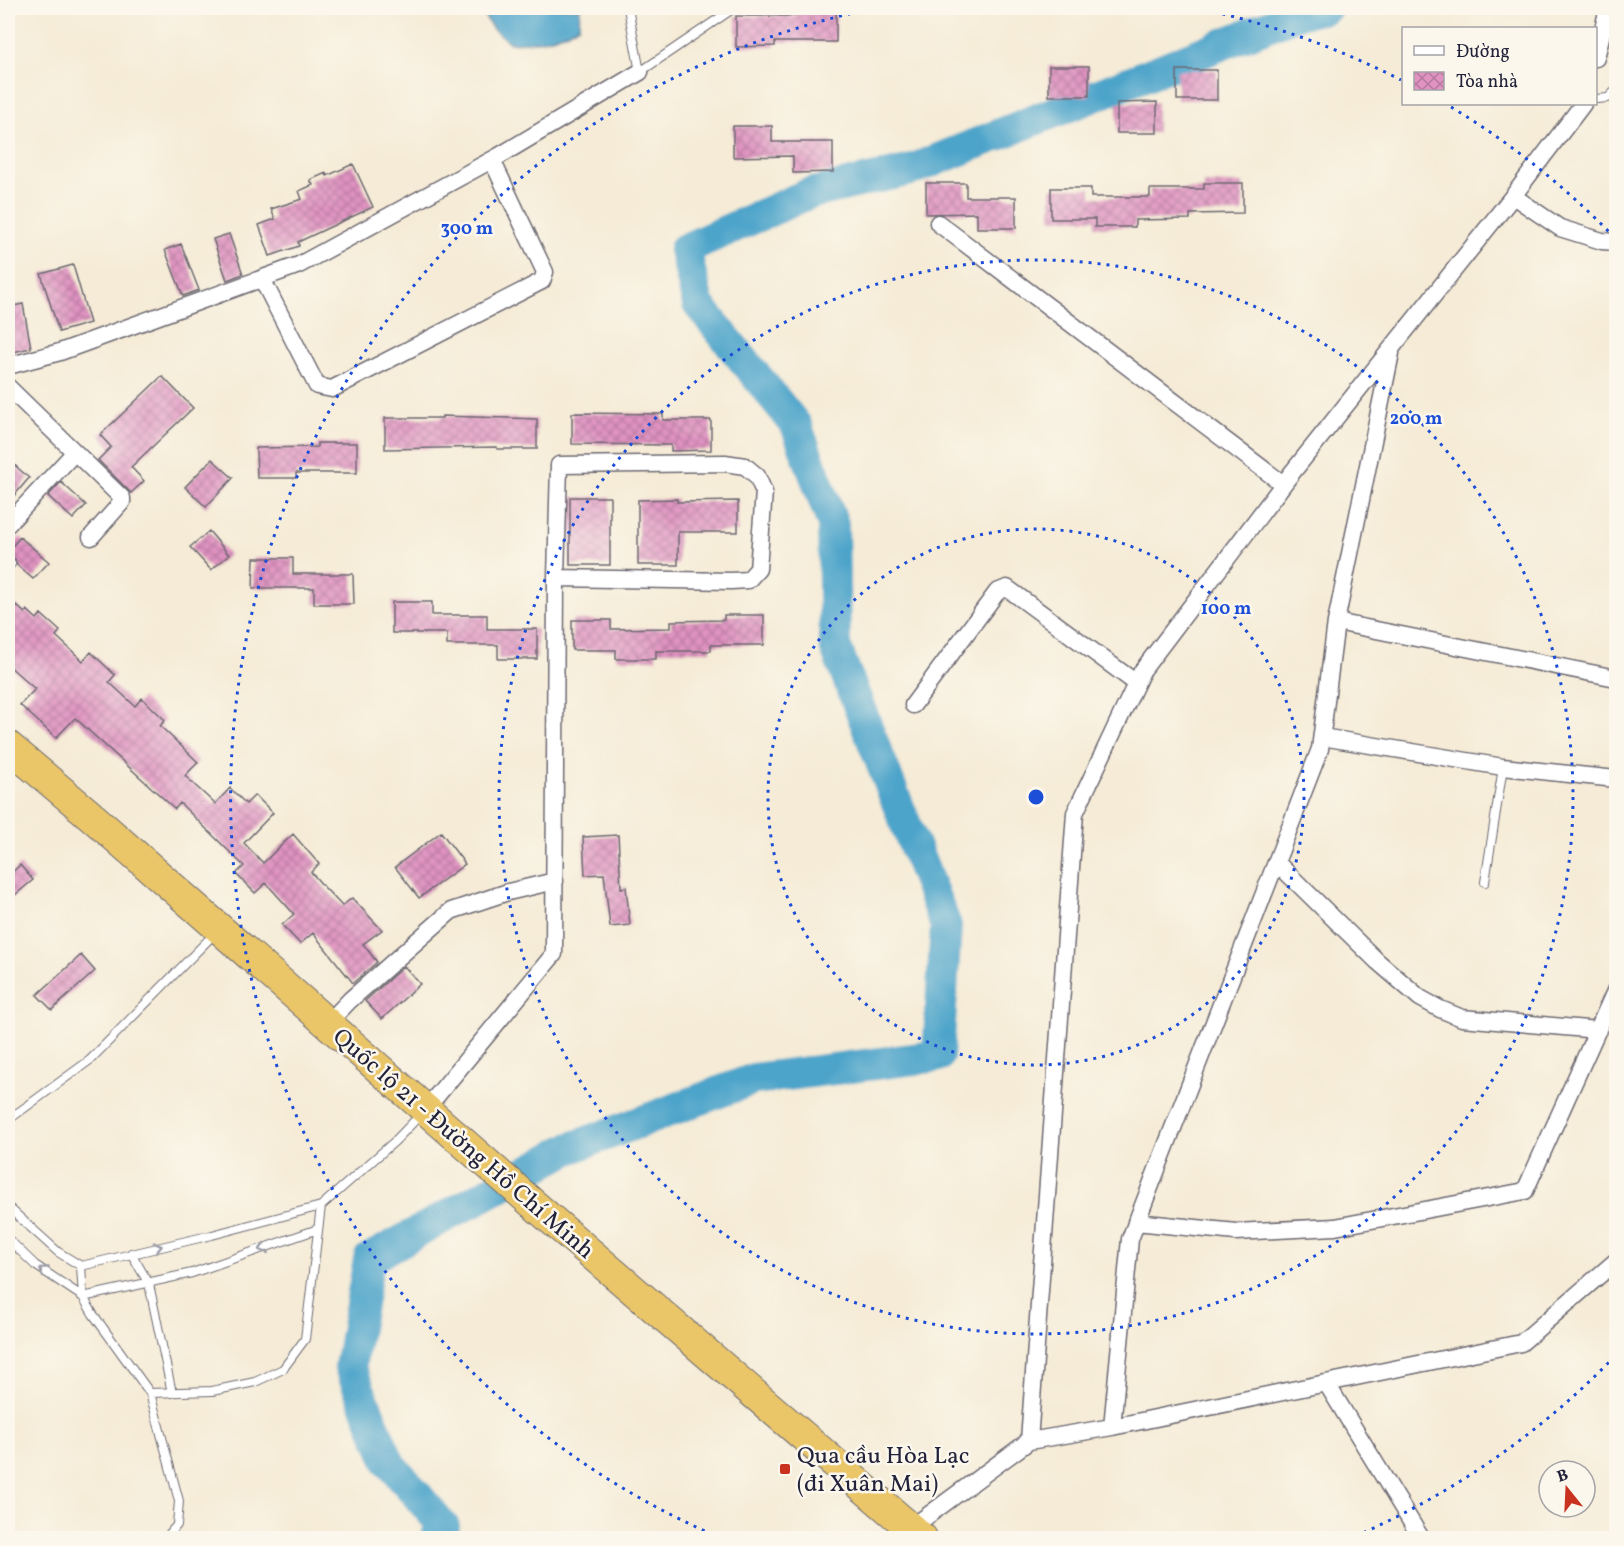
<svg xmlns="http://www.w3.org/2000/svg" width="1624" height="1546" font-family="Vollkorn,serif">
	<style>
		.water { fill: #4da4ca; stroke: #386382; stroke-width: 1.5 }
		.lines { fill: none; stroke-linecap: round; stroke-linejoin: round }
		.river { stroke: #4da4ca; stroke-width: 32 }
		.building { fill: url(#building-cross-hatch) }
		.lane-casing { stroke: #6c6871; stroke-width: 10 }
		.street-casing { stroke: #6c6871; stroke-width: 19 }
		.highway-casing { stroke: #6c6871; stroke-width: 32 }
		.lane { stroke: #fff; stroke-width: 8 }
		.street { stroke: #fff; stroke-width: 16 }
		.highway { stroke: #eac669; stroke-width: 30 }
		.oneway { stroke: #9c9ca7 }
		.ring { fill: none; stroke: #1d4ed8; stroke-width: 3; stroke-dasharray: 3 6 }
		.poi-dot { fill: #c8321e; stroke: #fbf7ec; stroke-width: 2 }
		.labels { text-anchor: middle; stroke-width: 5; stroke-linejoin: round; paint-order: stroke }
		.street-label { font-size: 24px; fill: #22223b; stroke: #fbf7ec }
		.poi-label { font-size: 24px; fill: #22223b; stroke: #fbf7ec; text-anchor: start }
		.centre { fill: #1d4ed8; stroke: #fbf7ec; stroke-width: 3 }
		.ring-label { font-size: 18px; text-anchor: middle; font-weight: bold; fill: #1d4ed8; stroke: #fbf7ec; stroke-width: 5; stroke-linejoin: round; paint-order: stroke }
	</style>
	<defs>
		<pattern id="building-cross-hatch" width="8" height="8" patternUnits="userSpaceOnUse" patternTransform="scale(1.5)"><rect width="8" height="8" fill="#e093c1"/><path d="M0 0l8 8M0 8l8-8" fill="none" stroke="#b5789e"/></pattern>
	</defs>
	<rect width="100%" height="100%" fill="#fbf7ec"/>
	<filter id="ink" filterUnits="userSpaceOnUse"><feTurbulence type="fractalNoise" baseFrequency=".0167" numOctaves="2"/><feDisplacementMap in="SourceGraphic" scale="12" xChannelSelector="R" yChannelSelector="G"/><feConvolveMatrix kernelMatrix="1 2 1 2 8 2 1 2 1" color-interpolation-filters="sRGB"/></filter>
	<filter id="wash" filterUnits="userSpaceOnUse"><feTurbulence type="fractalNoise" baseFrequency=".008" numOctaves="4" result="noise"/><feDisplacementMap in="SourceGraphic" scale="24" xChannelSelector="R" yChannelSelector="G"/><feGaussianBlur stdDeviation="1.35" result="paint"/><feColorMatrix in="noise" values="0 0 0 0 0 0 0 0 0 0 0 0 0 0 0 0 0 1.4 0 .05"/><feComposite in="paint" operator="in"/></filter>
	<g filter="url(#wash)">
		<rect width="100%" height="100%" fill="#f5ebd6"/>
		<path class="water" d="M479,8H580L579,26C555,40 537,42 510,43L493,29Z"/>
		<g class="lines">
			<path class="river" d="M436,1538L444,1527L389,1462L350,1367L369,1259L566,1150L754,1079L938,1056L946,926L835,646L833,524L796,425L698,304L685,249L808,194L911,170L1300,13L1326,8"/>
		</g>
		<g id="blocks">
			<path class="building" d="M796,11H836V42H775V46L736,47V16H796Z
				M1049,66H1089V96H1049Z
				M1177,70H1217V100H1177Z
				M1157,102V133H1117V103Z
				M733,126H772V142H833V172L793,173V156L733,157Z
				M353,164L373,207L298,242L299,246L270,256L259,225L275,219L271,209L302,199L299,191L313,185L310,180L326,173L327,176Z
				M926,183H966V197H1016V228H977V213L926,214Z
				M1204,183H1243V213L1190,214V219L1135,220V227H1095V219H1051V188H1091V197H1150V189H1204Z
				M229,234L243,274L227,280L213,239Z
				M181,244L199,290L183,296L165,250Z
				M73,265L90,323L59,332L41,274Z
				M23,304L31,348L8,353V307Z
				M162,376L193,408L131,467L144,481L131,493L98,460L111,447L100,435Z
				M572,413L663,414V420H711V450L671,451V445L572,444Z
				M442,416L537,419V449H497V447L385,449V418H442Z
				M317,443H357V473H296V478H257L256,448L317,447Z
				M8,459L29,478L8,503Z
				M212,459L233,478L206,507L185,487Z
				M61,482L86,505L73,519L48,496Z
				M570,497H610V565H570Z
				M677,499V502L738,501V532H678V565H638V500Z
				M209,531L229,555L211,570L190,547Z
				M20,537L49,562L33,579L17,565L15,559L8,556V551Z
				M254,558H293V574H353L354,604H314V588H253Z
				M8,598L25,613L27,610L37,619L41,614L60,631L56,636L83,661L91,652L115,675L109,682L135,706L142,698L165,720L160,726L198,762L185,776L215,804L230,788L246,804L255,795L273,813L244,843L263,863L293,834L319,864L311,872L324,887L342,906L352,898L382,930L363,944L377,962L353,983L313,933L300,944L282,925L294,914L266,883L255,893L236,874L244,866L180,803L175,809L75,718L56,738L20,705L35,689L8,665Z
				M392,602H432V615H487V629H537V659H498V645H447V633H392Z
				M724,615H764V645H711V651H656V659H616V650H572V620H611V629L671,628V621L724,620Z
				M441,832L465,864L419,898L395,867Z
				M618,835L621,888L626,887L630,925L610,927L604,874L585,875L583,837Z
				M20,865L33,880L8,901V876Z
				M81,955L95,971L52,1010L37,995Z
				M404,966L420,984L382,1019L365,1001Z"/>
		</g>
	</g>
	<g filter="url(#ink)">
		<use href="#blocks" fill-opacity="0" stroke="#6c6871" stroke-width="1.5"/>
		<g class="lines">
			<defs>
				<path id="lane" d="M628,8L640,72L734,8
					M1596,99L1608,98L1616,90
					M8,562L11,564
					M1485,882L1503,767
					M8,1120L90,1060L217,931
					M8,1207L58,1252L81,1266L212,1235L321,1206L395,1141L422,1113
					M8,1239L35,1265L83,1297L192,1273L318,1229
					M131,1253L149,1284L172,1393
					M81,1266L83,1297L93,1314L150,1393L179,1501L177,1525L166,1538
					M150,1393L212,1391L255,1382L283,1369L305,1339L321,1206"/>
				<path id="street" d="M1596,58L1608,8
					M1513,196L1560,228L1602,241L1616,242
					M938,223L1283,484
					M262,279L317,386L332,389L542,281L545,272L492,160
					M8,366L60,352L299,265L499,156L640,72
					M8,387L122,498V502L91,537
					M8,524L75,452
					M1336,622L1616,678
					M913,705L997,592L1007,588L1136,683
					M1322,737L1503,767L1616,779
					M1276,862L1377,961L1420,998L1440,1009L1462,1018L1598,1030
					M327,1024L350,1000L451,911L508,892L555,881
					M425,1110L554,954L556,578L559,465L725,463L745,466L757,476L764,492L758,569L748,580L731,581L556,578
					M1136,1222L1236,1232L1335,1227L1525,1191L1616,989
					M1327,1384L1421,1538
					M1112,1427L1130,1239L1320,749L1336,622L1391,353
					M1029,1441L1112,1427L1521,1343L1616,1261
					M911,1528L1029,1441L1075,813L1142,671L1291,474L1513,196L1583,104"/>
				<path id="highway" d="M8,746L90,815L532,1203L922,1538"/>
			</defs>
			<use href="#lane" class="lane-casing"/>
			<use href="#street" class="street-casing"/>
			<use href="#highway" class="highway-casing"/>
			<use href="#lane" class="lane"/>
			<use href="#street" class="street"/>
			<use href="#highway" class="highway"/>
		</g>
		<defs><path id="oneway-chevron" d="M-2-3.5L2.5 0L-2 3.5" fill="none" stroke-width="1.6" stroke-linecap="round" stroke-linejoin="round" transform="scale(1.5)"/></defs>
		<g class="oneway">
			<use href="#oneway-chevron" transform="translate(158 1247) rotate(-13)"/>
			<use href="#oneway-chevron" transform="translate(263 1249) rotate(161)"/>
			<use href="#oneway-chevron" transform="translate(43 1270) rotate(-146)"/>
		</g>
	</g>
	<g class="ring">
		<circle cx="1036" cy="797" r="268"/>
		<circle cx="1036" cy="797" r="537"/>
		<path d="M1615 1356A805 805 0 0 1 1351 1538M721 1538A805 805 0 0 1 876 8M1196 8A805 805 0 0 1 1401 80M1451 107A805 805 0 0 1 1615 238"/>
	</g>
	<rect class="poi-dot" x="779" y="1463" width="12" height="12" rx="3"/>
	<g class="labels">
		<g class="street-label">
			<text transform="translate(464 1143) rotate(41)" y="8">Quốc lộ 21 - Đường Hồ Chí Minh</text>
		</g>
		<g class="poi-label">
			<text x="797" y="1463">Qua cầu Hòa Lạc<tspan x="797" dy="28">(đi Xuân Mai)</tspan></text>
		</g>
	</g>
	<circle cx="1036" cy="797" r="9" class="centre"/>
	<g class="ring-label">
		<text x="467" y="234">300 m</text>
		<text x="1416" y="424">200 m</text>
		<text x="1226" y="614">100 m</text>
	</g>
	<rect width="1624" height="1546" fill="none" stroke="#fbf7ec" stroke-width="30"/>
	<rect x="1402" y="27" width="195" height="78" fill="#fbf7ec" stroke="#a4a2a5" stroke-width="1.5"/>
	<rect x="1414" y="46" width="30" height="9" fill="#ffffff" stroke="#a4a2a5" stroke-width="1.5"/>
	<text x="1456" y="57" font-size="18" fill="#22223b">Đường</text>
	<rect x="1414" y="72" width="30" height="18" fill="url(#building-cross-hatch)" stroke="#a4a2a5" stroke-width="1.5"/>
	<text x="1456" y="87" font-size="18" fill="#22223b">Tòa nhà</text>
	<g transform="translate(1567 1489) rotate(342)"><circle r="28" fill="#fbf7ec" stroke="#a4a2a5" stroke-width="1.5"/>
	<path d="M0-4.5L10 22L0 15L-10 22Z" fill="#c8321e"/>
	<text y="-9" font-size="16" font-weight="bold" text-anchor="middle" fill="#22223b">B</text>
	</g>
</svg>
